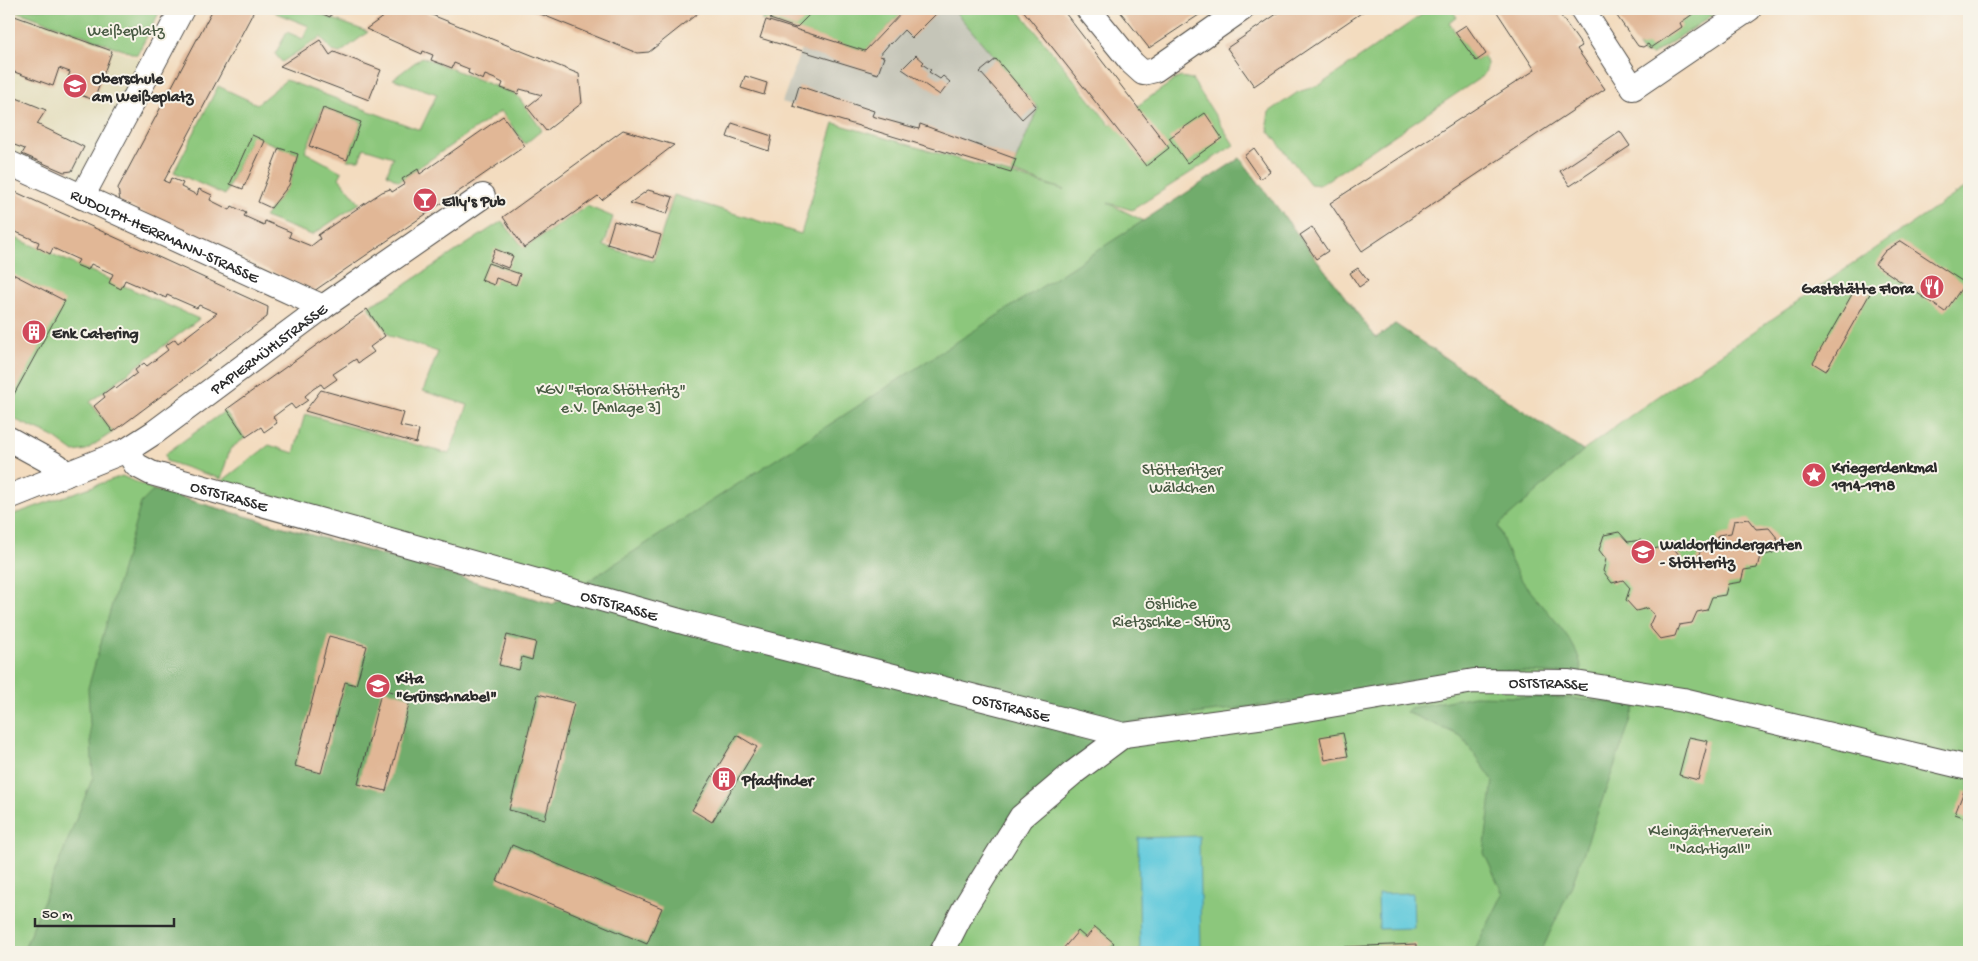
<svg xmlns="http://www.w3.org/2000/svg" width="1978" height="961" font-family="'Gochi Hand',sans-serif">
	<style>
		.built { fill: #e2dcba }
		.industrial { fill: #c5c5b8 }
		.green { fill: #8cc77c; stroke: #5c7954 }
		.forest { fill: #71ac6c; stroke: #4e6c4c }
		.water { fill: #5fc9db; stroke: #457a83 }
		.building { fill: #e1b796 }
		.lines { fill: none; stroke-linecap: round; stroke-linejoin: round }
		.minor-casing { stroke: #494641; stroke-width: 26 }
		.minor { stroke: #fff; stroke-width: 24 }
		.labels { text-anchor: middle; stroke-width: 4; stroke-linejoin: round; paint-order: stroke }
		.park-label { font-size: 16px; fill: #485a43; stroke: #f7f3e8 }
		.poi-label { font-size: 16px; font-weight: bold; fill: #2b2b2b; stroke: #f7f3e8; text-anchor: start }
		.street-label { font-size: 16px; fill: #2b2b2b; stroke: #f7f3e8 }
	</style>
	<rect width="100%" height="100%" fill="#f7f3e8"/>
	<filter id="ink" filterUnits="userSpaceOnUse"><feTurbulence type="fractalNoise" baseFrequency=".02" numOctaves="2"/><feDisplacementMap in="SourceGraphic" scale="10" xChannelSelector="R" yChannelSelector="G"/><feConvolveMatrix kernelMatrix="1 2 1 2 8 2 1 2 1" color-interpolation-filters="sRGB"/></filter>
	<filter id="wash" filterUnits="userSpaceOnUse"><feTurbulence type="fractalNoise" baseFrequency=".0096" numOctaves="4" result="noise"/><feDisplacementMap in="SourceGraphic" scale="20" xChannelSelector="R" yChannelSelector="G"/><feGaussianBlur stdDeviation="1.12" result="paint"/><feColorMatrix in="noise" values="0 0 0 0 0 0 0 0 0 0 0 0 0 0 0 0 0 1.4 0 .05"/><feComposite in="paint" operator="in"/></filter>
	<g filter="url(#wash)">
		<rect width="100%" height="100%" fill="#f3dcbf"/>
		<path class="built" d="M9,9L152,64L82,197L9,163Z"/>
		<path class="industrial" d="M905,9H953L1038,108L1011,172L782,102L807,33L866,48Z"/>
		<path class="green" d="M11,9H161L137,55Z
			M275,9H306L368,32L340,53L332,51L321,37L282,62L275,54L287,32L303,39L309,26L276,13Z
			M772,9H905L865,51L761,20Z
			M953,9H1018L1110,125L1176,79L1181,77L1192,79L1234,145L1132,210L1108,203L1144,221L1240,158L1376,338L1395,324L1583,451L1634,413L1969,185V952H9V516L122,476L154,490L553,604L579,587L222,481L269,445L294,453L305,414L449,454L468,405L423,391L438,352L390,336L368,306L386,297L502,221L524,248L587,206L613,217L604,246L653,261L674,195L801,234L834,123L1065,190L1011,172L1038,108Z
			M1430,9H1451L1457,17L1449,23L1476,61L1483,56C1489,63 1488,68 1483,76L1323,183L1319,185L1310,184L1269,131L1267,124L1269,112L1298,92L1320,85Z
			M1649,9H1722L1652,55L1643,53L1638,46Z
			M422,57L517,95L542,130L525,144L501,111L399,181L387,174L393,157L364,148L359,160H347L361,122L323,108L305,152L342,172L339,178L360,203L312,235L264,217L289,185L298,154L252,136L225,195L174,172L218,86L257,104L286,80L420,130L437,94L393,79Z
			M9,235L199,319L90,402L113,432L86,450L74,452L52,436L9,417Z
			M225,411L245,438L230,449L221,479L166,461L165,454Z"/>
		<path class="forest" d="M1240,158L1376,338L1395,324L1583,451L1498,526C1504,541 1509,559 1517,573C1533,600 1586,644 1581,675L1476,669L1316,698L1127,723L1019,811L934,952H23L93,777L88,688L141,503L154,490L553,604Z
			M1474,696L1567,698L1636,705L1572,885L1541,952H1474L1503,894L1484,853L1493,780L1461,736L1406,712L1410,708Z"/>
		<path class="water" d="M1199,836L1201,952H1140L1138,838Z
			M1413,893L1414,928L1379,929L1378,894Z"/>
		<g id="blocks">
			<path class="building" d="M213,9H255L164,181L169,183L171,178L183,183L181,187L197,195L199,189L212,195L210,200L230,210L232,206L246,213L244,216L264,225L265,221L291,232L289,237L311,246L320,239L318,235L331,226L382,192L390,189L392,192L405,184L402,179L418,169L420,174L503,116L525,146L314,291L120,201L118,188Z
				M311,9H334L330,17Z
				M394,9H417L579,74L582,103L546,131L527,107L542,95L520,89L518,94L501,88L503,83L495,79L485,75L483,80L468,73L469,69L454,63L452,68L431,60L433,55L423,51L422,54L366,29Z
				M528,9H629L638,12L642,9H703L649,52L637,53Z
				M780,9H815L796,28L770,19Z
				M905,9H941L912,38L904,30L891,44L890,43L879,56L884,57L878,74L760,38L766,20L865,51Z
				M1022,9H1062L1169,148L1146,166Z
				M1118,9H1208L1149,48Z
				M1284,9H1367L1254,86L1227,48Z
				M1495,9H1556L1582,46L1577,49L1605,89L1362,251L1330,203L1535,70Z
				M1612,9H1700L1680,23L1682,27L1651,48L1648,44L1643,47L1638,46Z
				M9,14L112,51L94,100L64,89L70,72L59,68L53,86L9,70Z
				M1466,25L1486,54L1476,61L1455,32Z
				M320,40L330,55L334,52L381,70L369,100L280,66Z
				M916,55L924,62L922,64L931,70L929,72L940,79L943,76L950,82L940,95L902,69Z
				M996,59L1036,106L1022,119L980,72Z
				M745,76L767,83L764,95L741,88Z
				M799,86L874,111L872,116L919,129L920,124L1016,159L1011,172L793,106Z
				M9,95L46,110L37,124L84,147L72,171L64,172L22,154L25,149L9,143Z
				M323,108L361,122L347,160L309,146Z
				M1205,113L1222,138L1187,163L1169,138Z
				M732,123L772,136L769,151L727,137Z
				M623,130L674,145L602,200L598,196L524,248L503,217Z
				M1620,131L1630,146L1570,186L1560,171Z
				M252,135L265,141L243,189L230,184Z
				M279,148L298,154L289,185L271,208L258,202Z
				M1254,148L1270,171L1260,179L1244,156Z
				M9,189L268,307L267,317L113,432L94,406L105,397L103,394L114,386L116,389L137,373L135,370L144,363L147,366L168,350L165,346L175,339L178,343L217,313L199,305L197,308L167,295L166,298L125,280L121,289L109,283L113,274L91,264L88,270L76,265L79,260L68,255L53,248L50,254L37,247L39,242L9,229Z
				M648,190L673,197L667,214L630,203Z
				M614,221L661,235L654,258L607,244Z
				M1312,227L1328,251L1316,259L1300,235Z
				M1901,241L1965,283L1945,312L1875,264L1885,251Z
				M495,249L513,256L508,268L490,261Z
				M488,263L520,274L516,285L496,278L494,285L481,280Z
				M1358,268L1368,281L1359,287L1350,273Z
				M9,272L65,301L13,396L9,394Z
				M1859,282L1872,290L1826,371L1813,363Z
				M367,309L385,336L370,347L374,352L358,363L356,359L333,374L337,379L324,388L321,384L313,389L305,396L308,400L295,409L291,404L285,408L273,417L277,423L264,432L261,427L246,437L227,409Z
				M321,390L404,413L400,426L419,430L416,443L305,411Z
				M1748,519L1756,529L1769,528L1778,539L1773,553L1760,556L1757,568L1744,570L1741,582L1728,584L1725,595L1712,597L1707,610L1697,612L1692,623L1679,625L1675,636L1660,639L1649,626L1654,615L1648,608L1636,611L1626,600L1630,588L1623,580L1612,583L1603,571L1606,559L1599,550L1604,535L1619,532L1628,542L1641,540L1649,550L1671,545L1686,563L1697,562L1700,551L1714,548L1718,535L1731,533L1734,521Z
				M507,635L536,642L532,660L522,657L519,670L499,665Z
				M329,636L367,646L356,685L345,682L321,773L295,766Z
				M382,689L411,697L386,791L358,784Z
				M538,694L574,703L545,819L509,810Z
				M1343,733L1348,756L1325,760L1320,737Z
				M737,735L757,747L712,822L692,810Z
				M1689,737L1708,741L1698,780L1679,775Z
				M1964,791L1969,793V819L1955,814Z
				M512,845L662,908L647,944L497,881Z
				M1095,927L1114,943L1106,952H1064L1062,950L1078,931L1086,938Z
				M1416,944V952H1246V951Z"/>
		</g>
	</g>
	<g filter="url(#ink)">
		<use href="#blocks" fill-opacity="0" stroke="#494641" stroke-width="1"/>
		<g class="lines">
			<defs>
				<g id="minor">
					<path d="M1088,9L1132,63L1143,73L1155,70L1242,9"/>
					<path d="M1582,9L1633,88L1749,9"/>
					<path id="s1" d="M9,163L323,307"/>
					<path d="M82,197L182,9"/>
					<path d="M9,439L58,466L65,475"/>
					<path id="s2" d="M127,450L136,465L151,473L694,625L1124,735L1265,716L1474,681L1569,682L1683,700L1969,768"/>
					<path id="s3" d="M9,497L127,450L155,432L323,307L483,196"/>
					<path d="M942,952L965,907L1021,817L1073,773L1124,735"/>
				</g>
			</defs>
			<use href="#minor" class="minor-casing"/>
			<use href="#minor" class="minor"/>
		</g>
	</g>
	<defs>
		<symbol id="school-disc" viewBox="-11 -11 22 22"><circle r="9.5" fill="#d1495b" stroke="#f7f3e8"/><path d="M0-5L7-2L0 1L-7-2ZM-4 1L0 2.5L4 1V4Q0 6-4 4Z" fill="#fff"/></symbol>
		<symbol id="bar-disc" viewBox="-11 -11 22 22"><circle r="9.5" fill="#d1495b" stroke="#f7f3e8"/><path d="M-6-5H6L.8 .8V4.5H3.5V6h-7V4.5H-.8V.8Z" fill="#fff"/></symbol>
		<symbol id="restaurant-disc" viewBox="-11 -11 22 22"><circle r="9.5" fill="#d1495b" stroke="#f7f3e8"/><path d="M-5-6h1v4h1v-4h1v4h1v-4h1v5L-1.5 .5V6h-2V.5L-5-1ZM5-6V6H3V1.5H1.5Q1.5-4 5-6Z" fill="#fff"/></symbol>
		<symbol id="building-disc" viewBox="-11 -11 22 22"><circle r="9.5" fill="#d1495b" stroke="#f7f3e8"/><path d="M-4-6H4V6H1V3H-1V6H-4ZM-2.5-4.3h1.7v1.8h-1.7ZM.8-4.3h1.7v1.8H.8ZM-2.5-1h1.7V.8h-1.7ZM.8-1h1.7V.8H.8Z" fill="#fff"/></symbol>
		<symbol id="sight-disc" viewBox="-11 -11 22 22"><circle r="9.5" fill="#d1495b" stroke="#f7f3e8"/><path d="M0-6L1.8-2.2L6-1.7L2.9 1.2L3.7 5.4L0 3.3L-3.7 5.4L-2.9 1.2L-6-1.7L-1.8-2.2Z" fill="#fff"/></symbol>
	</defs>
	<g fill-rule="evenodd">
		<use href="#school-disc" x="61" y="72" width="28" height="28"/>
		<use href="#bar-disc" x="411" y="186" width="28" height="28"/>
		<use href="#restaurant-disc" x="1918" y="273" width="28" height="28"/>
		<use href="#building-disc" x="20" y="318" width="28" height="28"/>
		<use href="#sight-disc" x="1800" y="461" width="28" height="28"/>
		<use href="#school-disc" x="1629" y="538" width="28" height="28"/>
		<use href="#school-disc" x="364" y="672" width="28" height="28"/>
		<use href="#building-disc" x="710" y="765" width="28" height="28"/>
	</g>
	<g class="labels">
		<g class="park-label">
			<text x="126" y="35">Weißeplatz</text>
			<text x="611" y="394">KGV "Flora Stötteritz"<tspan x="611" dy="18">e.V. [Anlage 3]</tspan></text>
			<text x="1182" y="474">Stötteritzer<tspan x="1182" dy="18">Wäldchen</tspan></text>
			<text x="1171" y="608">Östliche<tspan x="1171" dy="18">Rietzschke - Stünz</tspan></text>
			<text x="1710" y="835">Kleingärtnerverein<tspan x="1710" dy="18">"Nachtigall"</tspan></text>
		</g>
		<g class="poi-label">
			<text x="92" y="83">Oberschule<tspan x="92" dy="18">am Weißeplatz</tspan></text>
			<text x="442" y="206">Elly's Pub</text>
			<text x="1914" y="293" text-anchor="end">Gaststätte Flora</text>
			<text x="52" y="338">Enk Catering</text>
			<text x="1832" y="472">Kriegerdenkmal<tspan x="1832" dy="18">1914-1918</tspan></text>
			<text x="1660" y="549">Waldorfkindergarten<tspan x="1660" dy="18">- Stötteritz</tspan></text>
			<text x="396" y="683">Kita<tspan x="396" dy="18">"Grünschnabel"</tspan></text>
			<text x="742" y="785">Pfadfinder</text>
		</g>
		<g class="street-label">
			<text dy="6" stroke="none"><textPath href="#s1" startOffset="172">RUDOLPH-HERRMANN-STRASSE</textPath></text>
			<text dy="6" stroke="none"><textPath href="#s3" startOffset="301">PAPIERMÜHLSTRASSE</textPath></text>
			<text dy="6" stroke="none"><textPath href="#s2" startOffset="116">OSTSTRASSE</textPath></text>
			<text dy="6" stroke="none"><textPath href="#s2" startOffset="521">OSTSTRASSE</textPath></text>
			<text dy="6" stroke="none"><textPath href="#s2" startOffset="1471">OSTSTRASSE</textPath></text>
			<text dy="6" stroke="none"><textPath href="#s2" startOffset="926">OSTSTRASSE</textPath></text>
		</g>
	</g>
	<rect width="1978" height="961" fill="none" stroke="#f7f3e8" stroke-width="30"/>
	<path d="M35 918v8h139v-8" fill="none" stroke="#2b2b2b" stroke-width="2.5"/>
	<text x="42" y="918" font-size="15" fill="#2b2b2b" stroke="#f7f3e8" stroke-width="4" paint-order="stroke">50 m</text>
</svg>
